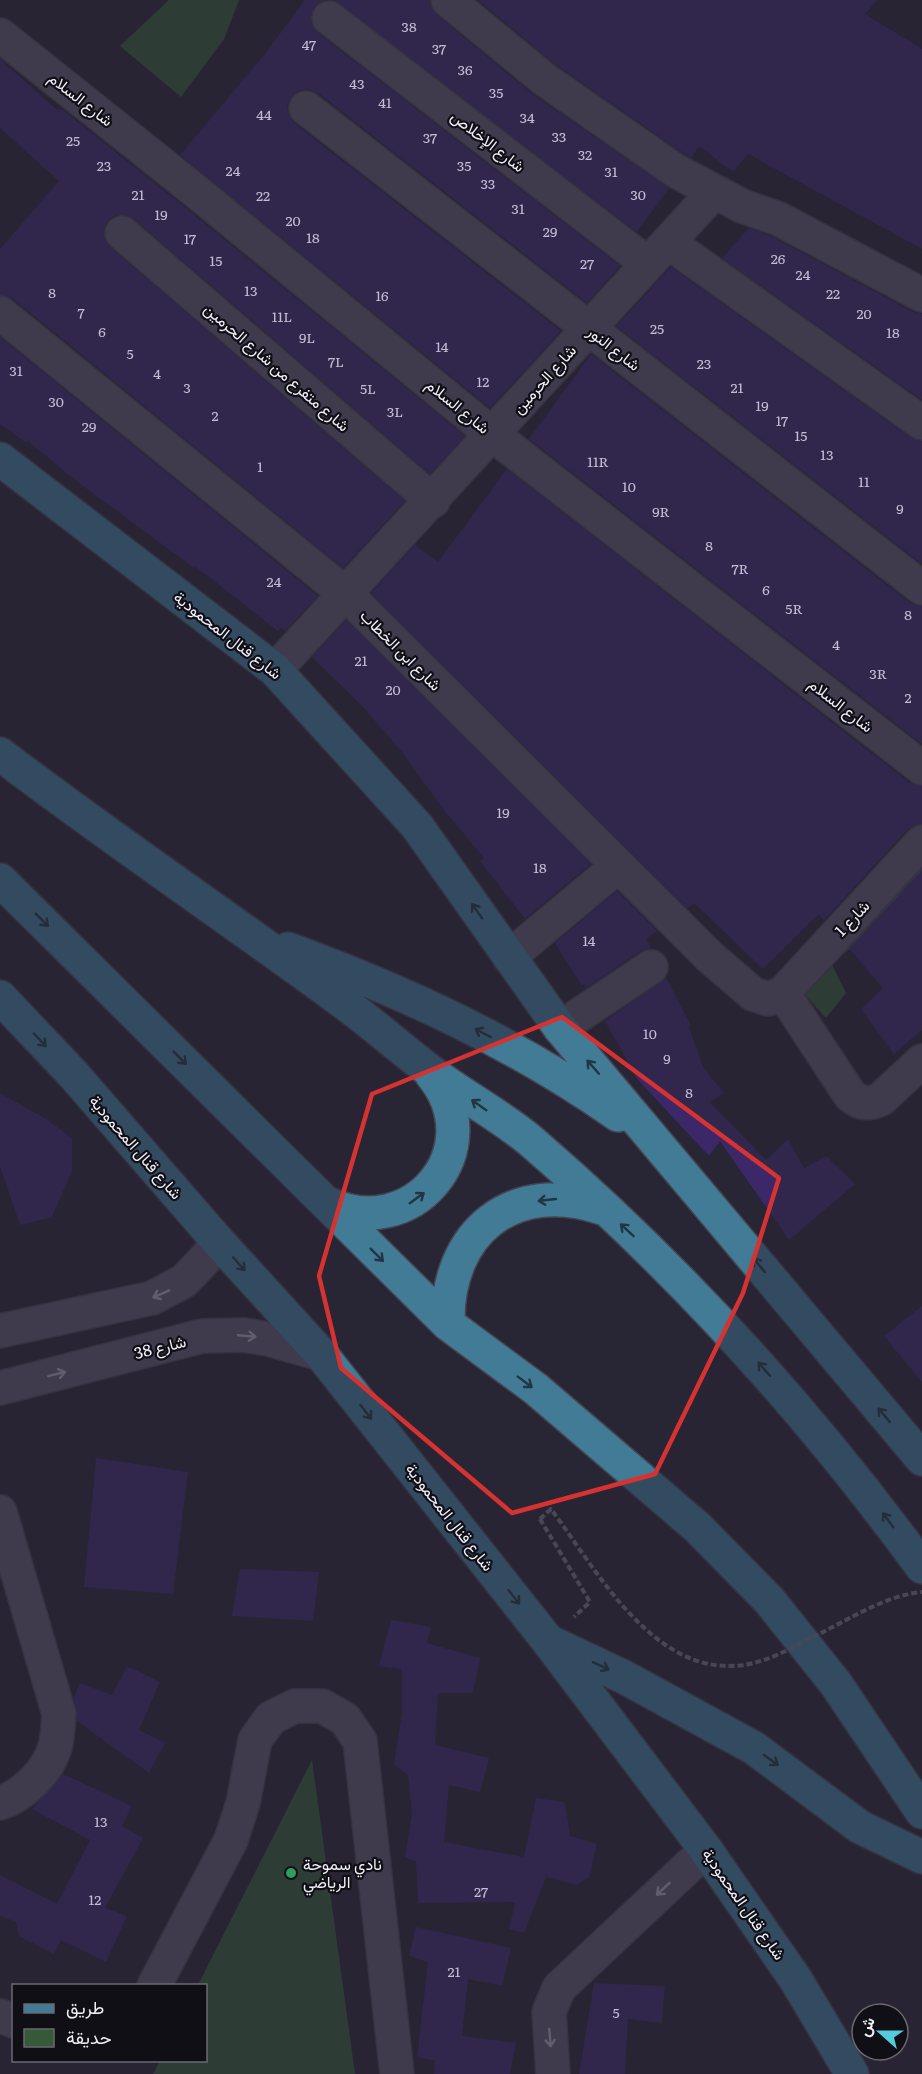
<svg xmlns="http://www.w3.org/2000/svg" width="922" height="2074" font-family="Literata,Vazirmatn,serif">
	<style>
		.green { fill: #355a38 }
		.building { fill: #3c2868 }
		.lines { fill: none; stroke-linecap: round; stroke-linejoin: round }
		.minor-casing { stroke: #464450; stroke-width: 36 }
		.major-casing { stroke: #464450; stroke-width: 36 }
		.path { stroke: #72707d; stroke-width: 4; stroke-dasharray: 6 3; stroke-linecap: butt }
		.minor { stroke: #5b5868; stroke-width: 33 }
		.major { stroke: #417b96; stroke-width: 33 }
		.path-bridge { stroke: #72707d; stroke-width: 4; stroke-dasharray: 6 3; stroke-linecap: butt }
		.oneway { stroke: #223543 }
		.oneway2 { stroke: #a5a3b0 }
		.marked { fill: none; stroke: #d73232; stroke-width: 4.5; stroke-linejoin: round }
		.leisure-dot { fill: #2e9e5b; stroke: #110f16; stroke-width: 2 }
		.labels { text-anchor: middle; stroke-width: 4.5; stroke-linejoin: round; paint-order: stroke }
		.number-label { font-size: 14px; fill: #c2bcd4 }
		.street-label { font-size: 16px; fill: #efeef8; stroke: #110f16 }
		.poi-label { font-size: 16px; fill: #efeef8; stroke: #110f16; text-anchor: start }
	</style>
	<rect width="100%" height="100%" fill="#282534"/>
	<path class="green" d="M169,0H239L224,39L181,97L120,46Z
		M922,856V881L832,965L846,993L826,1018L798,987Z
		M312,1760L355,2074H153L160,2061L206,2060V1986L198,1985Z"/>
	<path class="building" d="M305,0H326L315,6L311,15L312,25L318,33L620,266L587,303L318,93L308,89L298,91L292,96L287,106L289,116L294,123L561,331L490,408L180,155L264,55Z
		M333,0H430L436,14L532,94L669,188L637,232Z
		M478,0H877L865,14L922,49V249L748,154L733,172L699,146L691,158L686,155L555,64Z
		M0,59L56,109L63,110L186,208L465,436L430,474L134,219L125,215H116L108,220L104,230L105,240L110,247L405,501L343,568L12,298L0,295V249L59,181L0,128Z
		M749,228L771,236L913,312L922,314V400L722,258Z
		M671,267L911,438L922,441V564L616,326Z
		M0,337L318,596L285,631L281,627L278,631L195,566L194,568L75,480L28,441L26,443L0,424Z
		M591,354L910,603L922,606V744L529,439Z
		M507,469L910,783L922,786V824L908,829L824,920L819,914L763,969L694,903L687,908L371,593L415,545L438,562Z
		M346,620L591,864L525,919L480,861L484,858L440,805L402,752L363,707L312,657Z
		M922,870V1030L894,1054L861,1009L883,988L849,949Z
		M617,891L657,931L646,939L651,948L641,951L586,988L584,984L582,986L555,943Z
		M666,977L691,1026L689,1027L703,1067L724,1093L710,1102L766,1160L788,1139L804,1168L826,1156L855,1184L789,1240L720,1141L709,1156L638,1080L605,1021Z
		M0,1093L46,1119L72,1138V1171L52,1217L20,1225L0,1166Z
		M922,1306V1382L884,1336Z
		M96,1458L188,1472L173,1594L84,1587Z
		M240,1569L319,1572L313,1621L232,1616Z
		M391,1620L431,1627L427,1643L480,1658L473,1693H438L435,1745L489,1758L480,1792L449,1785L444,1842L524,1857L536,1798L565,1802L570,1836L597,1844L589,1877L577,1885L546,1877L524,1933L509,1929L515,1902L418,1903L416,1862L405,1857L412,1813L408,1775L394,1764L402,1712V1669L379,1666Z
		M127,1666L160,1682L139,1730L165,1743L149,1773L77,1721L74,1697L80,1683L112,1695Z
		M63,1774L132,1806L122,1826L143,1838L105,1908L127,1916L106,1962L61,1940L54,1954L19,1936L16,1922L0,1916V1875L57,1904L90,1840L32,1809Z
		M416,1927L511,1948L502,1986L468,1979L462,2036L516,2043L510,2074H434L435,2061L417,2057L428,1962L409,1956Z
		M594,1983L665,1986L662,2023L628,2019L625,2074H579Z"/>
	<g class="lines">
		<defs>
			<path id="minor" d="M448,0L544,79L676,171L742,206L779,219L922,295
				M329,18L648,264
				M0,35L198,193L493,435L922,768
				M306,108L922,588
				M122,233L433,501
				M668,242L922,423
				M0,313L347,595L710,957L753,994L768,999L783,993L922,842
				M275,670L714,192
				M509,957L618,866
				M783,993L850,1095C860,1104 869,1105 881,1099L922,1061
				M560,1028L651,967
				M0,1331L152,1298L184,1281L208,1256L217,1240
				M0,1388L202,1336L244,1335L268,1339L321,1354
				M0,1512L59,1714C58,1725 58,1737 55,1747C48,1771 24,1795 0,1803
				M154,1986L231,1840L243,1803L255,1740L271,1718L295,1706H322L345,1719L360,1741L397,2074
				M0,2016L14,2021
				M553,2074L549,2012L559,1988L706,1850"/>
			<path id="major" d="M0,459L275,670L417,826L560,1028L922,1459
				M0,754C114,841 232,920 347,1005C374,1025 399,1047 425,1067C459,1094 499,1114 532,1142C678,1268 808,1411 922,1567
				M0,880L448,1324L536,1389L697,1527L769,1600L836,1684L922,1812
				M288,949C405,992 515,1043 618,1115
				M0,997L73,1074L217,1240L321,1354L548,1641L706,1850L796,1980L852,2074
				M327,1203C412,1244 492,1149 432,1075
				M448,1324C446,1232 513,1178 602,1208
				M552,1643L624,1677L754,1748L860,1827L922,1857"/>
		</defs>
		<use href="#minor" class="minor-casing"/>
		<use href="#major" class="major-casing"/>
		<path class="path" d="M540,1519L590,1602L574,1617"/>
		<use href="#minor" class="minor"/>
		<use href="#major" class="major"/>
		<path class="path-bridge" d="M540,1519L551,1509C601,1576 663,1694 764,1660C782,1654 800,1643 817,1635C850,1619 886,1595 922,1592"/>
	</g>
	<defs><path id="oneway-shaft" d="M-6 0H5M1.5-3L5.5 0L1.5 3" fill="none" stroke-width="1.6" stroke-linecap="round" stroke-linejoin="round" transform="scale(1.5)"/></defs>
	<g class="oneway">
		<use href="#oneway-shaft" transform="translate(477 911) rotate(-125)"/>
		<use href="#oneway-shaft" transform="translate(42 920) rotate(45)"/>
		<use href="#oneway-shaft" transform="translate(483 1033) rotate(-152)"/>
		<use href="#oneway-shaft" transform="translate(40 1040) rotate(47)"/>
		<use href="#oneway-shaft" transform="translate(180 1058) rotate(45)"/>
		<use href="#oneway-shaft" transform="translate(593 1067) rotate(-131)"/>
		<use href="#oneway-shaft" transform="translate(479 1105) rotate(-145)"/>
		<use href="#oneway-shaft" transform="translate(417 1198) rotate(-36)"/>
		<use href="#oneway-shaft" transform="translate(547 1200) rotate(174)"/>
		<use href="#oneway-shaft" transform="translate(627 1230) rotate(-137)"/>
		<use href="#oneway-shaft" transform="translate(377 1255) rotate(45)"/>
		<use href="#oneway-shaft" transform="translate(239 1264) rotate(48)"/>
		<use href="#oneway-shaft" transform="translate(759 1265) rotate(-130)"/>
		<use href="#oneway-shaft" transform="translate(764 1369) rotate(-131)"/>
		<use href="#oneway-shaft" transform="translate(525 1382) rotate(37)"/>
		<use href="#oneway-shaft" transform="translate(366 1412) rotate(52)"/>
		<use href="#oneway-shaft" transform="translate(884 1415) rotate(-130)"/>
		<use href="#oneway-shaft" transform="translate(888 1520) rotate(-126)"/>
		<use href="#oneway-shaft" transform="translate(514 1597) rotate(52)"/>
		<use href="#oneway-shaft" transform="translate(601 1666) rotate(25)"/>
		<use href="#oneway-shaft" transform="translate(771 1760) rotate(36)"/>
	</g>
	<g class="oneway2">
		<use href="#oneway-shaft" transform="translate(161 1294) rotate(156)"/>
		<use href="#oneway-shaft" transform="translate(247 1336) rotate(5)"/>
		<use href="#oneway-shaft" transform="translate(57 1374) rotate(-14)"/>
		<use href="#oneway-shaft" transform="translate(663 1889) rotate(137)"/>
		<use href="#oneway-shaft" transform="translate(550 2038) rotate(85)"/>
	</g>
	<path d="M0 0H922V2074H0ZM562,1017L779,1178L743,1293L655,1474L512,1513L341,1368L319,1276L372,1094Z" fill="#282534" fill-opacity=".55" fill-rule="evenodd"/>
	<path class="marked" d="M562,1017L779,1178L743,1293L655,1474L512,1513L341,1368L319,1276L372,1094Z"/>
	<circle class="leisure-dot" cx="291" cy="1873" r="6"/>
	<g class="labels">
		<g class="number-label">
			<text x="409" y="32">38</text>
			<text x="309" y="50">47</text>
			<text x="439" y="54">37</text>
			<text x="465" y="75">36</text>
			<text x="357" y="89">43</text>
			<text x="496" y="98">35</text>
			<text x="385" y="108">41</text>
			<text x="264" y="120">44</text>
			<text x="527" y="123">34</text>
			<text x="559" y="142">33</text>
			<text x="430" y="143">37</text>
			<text x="73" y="146">25</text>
			<text x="585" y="160">32</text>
			<text x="104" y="171">23</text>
			<text x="464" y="171">35</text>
			<text x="233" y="176">24</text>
			<text x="611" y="177">31</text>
			<text x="488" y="189">33</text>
			<text x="138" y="200">21</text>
			<text x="638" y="200">30</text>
			<text x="263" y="201">22</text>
			<text x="518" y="214">31</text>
			<text x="161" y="220">19</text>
			<text x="293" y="226">20</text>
			<text x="550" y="237">29</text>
			<text x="313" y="243">18</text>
			<text x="190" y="244">17</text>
			<text x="778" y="264">26</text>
			<text x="216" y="266">15</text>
			<text x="587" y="269">27</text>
			<text x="803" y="280">24</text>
			<text x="251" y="296">13</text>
			<text x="52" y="298">8</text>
			<text x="833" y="299">22</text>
			<text x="382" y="301">16</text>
			<text x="81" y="318">7</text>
			<text x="864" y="319">20</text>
			<text x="282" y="322">11L</text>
			<text x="657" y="334">25</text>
			<text x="102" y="337">6</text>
			<text x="893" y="338">18</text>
			<text x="307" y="343">9L</text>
			<text x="442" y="352">14</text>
			<text x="130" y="359">5</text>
			<text x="336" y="367">7L</text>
			<text x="704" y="369">23</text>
			<text x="16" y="376">31</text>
			<text x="157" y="379">4</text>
			<text x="483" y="387">12</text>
			<text x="187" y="393">3</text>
			<text x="737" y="393">21</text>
			<text x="368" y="394">5L</text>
			<text x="56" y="407">30</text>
			<text x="762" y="411">19</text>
			<text x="395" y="417">3L</text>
			<text x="215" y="421">2</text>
			<text x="782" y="426">17</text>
			<text x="89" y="432">29</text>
			<text x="801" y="441">15</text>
			<text x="827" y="460">13</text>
			<text x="598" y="467">11R</text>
			<text x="260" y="472">1</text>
			<text x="864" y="487">11</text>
			<text x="629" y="492">10</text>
			<text x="900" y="514">9</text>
			<text x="661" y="517">9R</text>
			<text x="709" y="551">8</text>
			<text x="740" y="574">7R</text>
			<text x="274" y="587">24</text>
			<text x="766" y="595">6</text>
			<text x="794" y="614">5R</text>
			<text x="908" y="620">8</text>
			<text x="836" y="650">4</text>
			<text x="361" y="666">21</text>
			<text x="878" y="679">3R</text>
			<text x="393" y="695">20</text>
			<text x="908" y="703">2</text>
			<text x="503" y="818">19</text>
			<text x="540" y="873">18</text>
			<text x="589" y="946">14</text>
			<text x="650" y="1039">10</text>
			<text x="667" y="1064">9</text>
			<text x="689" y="1098">8</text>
			<text x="101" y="1827">13</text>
			<text x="481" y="1897">27</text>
			<text x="95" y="1905">12</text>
			<text x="454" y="1977">21</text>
			<text x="616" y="2018">5</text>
		</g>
		<g class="street-label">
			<text transform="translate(81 99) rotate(38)" y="6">شارع السلام</text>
			<text transform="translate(488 141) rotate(38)" y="6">شارع الإخلاص</text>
			<text transform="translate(614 348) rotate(38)" y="6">شارع النور</text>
			<text transform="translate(277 367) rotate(41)" y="6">شارع متفرع من شارع الحرمين</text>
			<text transform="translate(544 379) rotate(-48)" y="6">شارع الحرمين</text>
			<text transform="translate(458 406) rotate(39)" y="6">شارع السلام</text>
			<text transform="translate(228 635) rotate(38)" y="6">شارع قنال المحمودية</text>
			<text transform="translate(401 650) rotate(45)" y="6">شارع ابن الخطاب</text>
			<text transform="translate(841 705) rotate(38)" y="6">شارع السلام</text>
			<text transform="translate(852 918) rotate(-47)" y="6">شارع 1</text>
			<text transform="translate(136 1147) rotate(49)" y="6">شارع قنال المحمودية</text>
			<text transform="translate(160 1347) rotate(-14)" y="6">شارع 38</text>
			<text transform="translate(450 1517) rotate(52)" y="6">شارع قنال المحمودية</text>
			<text transform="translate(744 1904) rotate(55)" y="6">شارع قنال المحمودية</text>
		</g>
		<g class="poi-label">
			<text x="303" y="1870">نادي سموحة<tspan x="303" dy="18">الرياضي</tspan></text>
		</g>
	</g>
	<rect x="12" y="1984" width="195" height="78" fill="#110f16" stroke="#6a6870" stroke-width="1.5"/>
	<rect x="24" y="2004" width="30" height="9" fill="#417b96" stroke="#6a6870" stroke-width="1.5"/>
	<text x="66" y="2014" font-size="18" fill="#efeef8">طريق</text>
	<rect x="24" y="2029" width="30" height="18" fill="#355a38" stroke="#6a6870" stroke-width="1.5"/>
	<text x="66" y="2044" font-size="18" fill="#efeef8">حديقة</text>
	<g transform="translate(880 2032) rotate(291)"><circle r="28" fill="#110f16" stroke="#6a6870" stroke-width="1.5"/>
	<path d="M0-4.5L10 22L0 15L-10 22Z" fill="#54cade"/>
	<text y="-9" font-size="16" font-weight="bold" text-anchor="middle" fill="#efeef8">ش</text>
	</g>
</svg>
